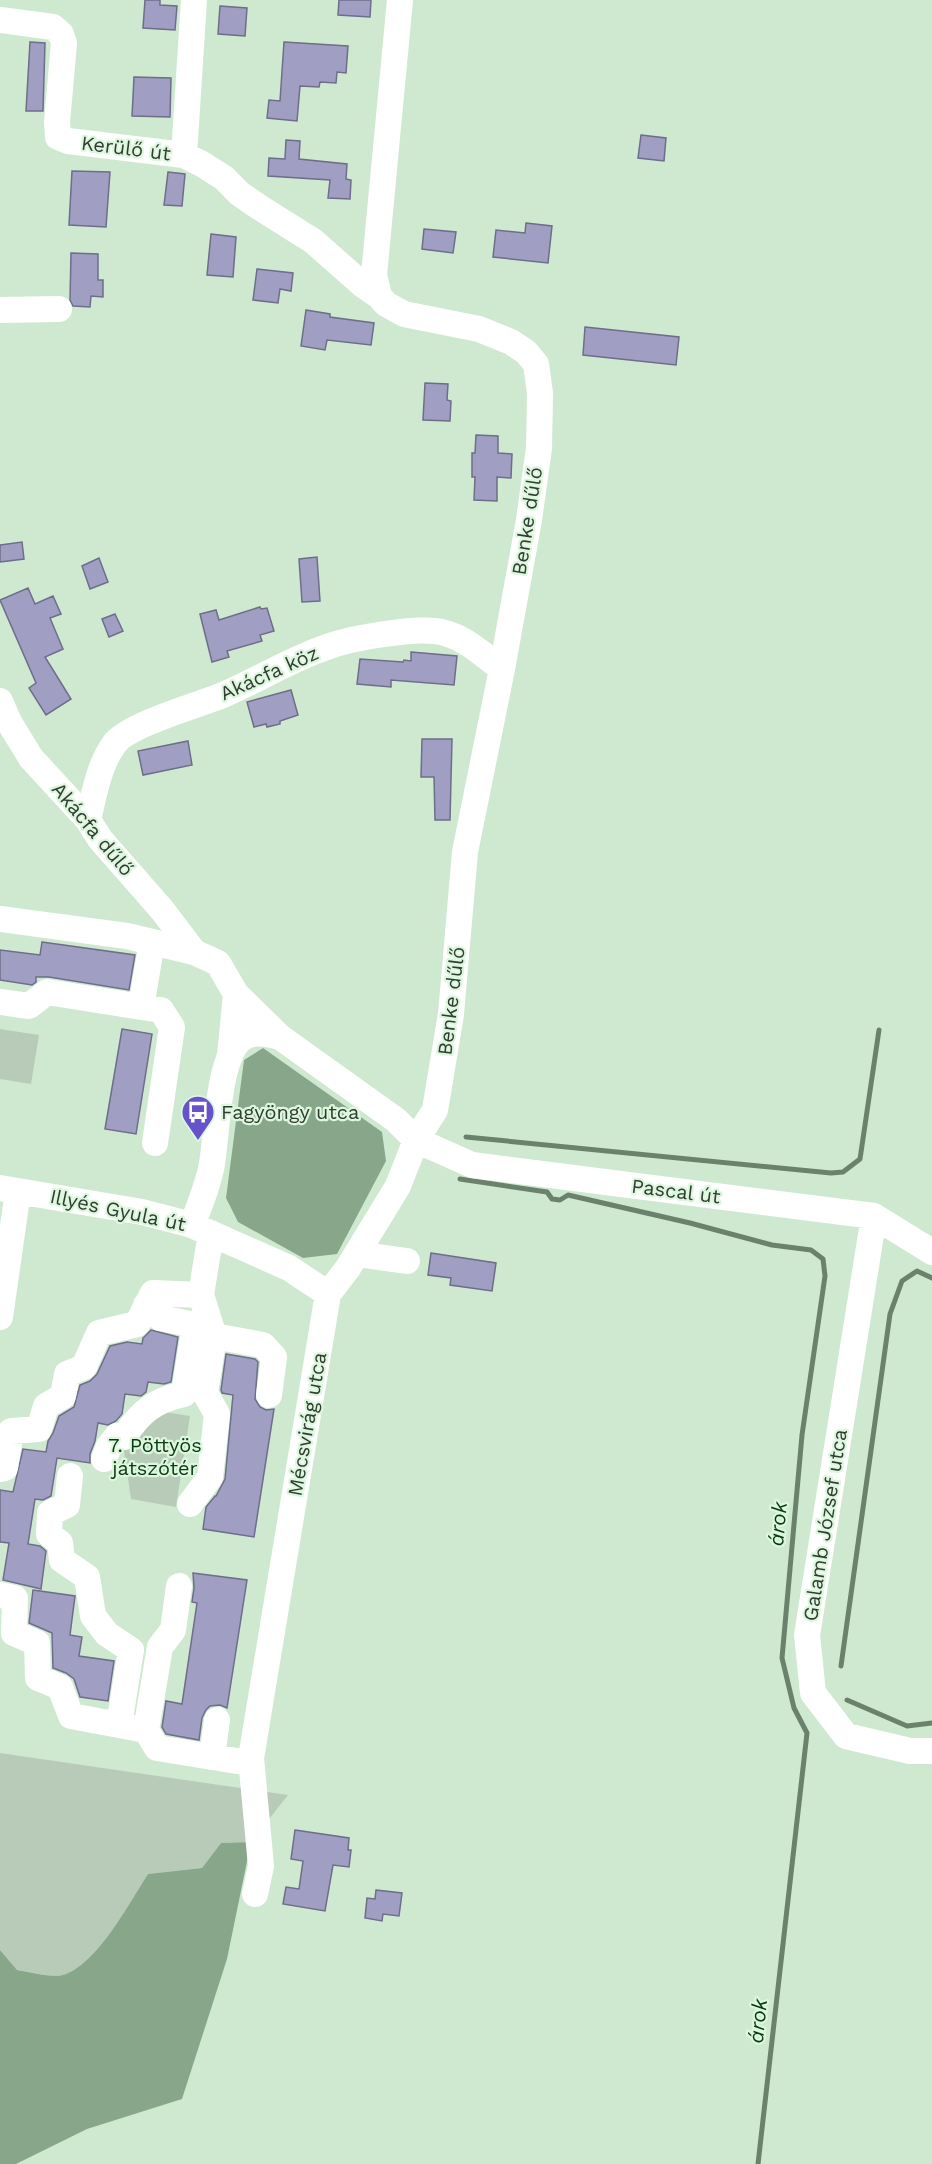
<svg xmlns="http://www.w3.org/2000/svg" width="932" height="2164" font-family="'Work Sans',sans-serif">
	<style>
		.green { fill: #b8cbb9 }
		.forest { fill: #88a68a }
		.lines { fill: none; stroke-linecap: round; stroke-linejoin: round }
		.stream { stroke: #6a826b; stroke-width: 5 }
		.building { fill: #a09fc3; stroke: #6e6d8a; stroke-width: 1.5 }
		.minor { stroke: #fff; stroke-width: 26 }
		.labels { text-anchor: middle; stroke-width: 4.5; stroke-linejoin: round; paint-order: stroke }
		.street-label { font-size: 20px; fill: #313c32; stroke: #dcf7dd }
		.poi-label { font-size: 20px; fill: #313c32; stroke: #dcf7dd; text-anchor: start }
		.park-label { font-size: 20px; fill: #0a3a14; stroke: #dcf7dd }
		.water-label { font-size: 21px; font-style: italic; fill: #083812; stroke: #dcf7dd }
	</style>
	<rect width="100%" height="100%" fill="#cfe9d0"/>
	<path class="green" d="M0,1029L39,1035L31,1084L0,1079Z
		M158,1411L190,1416L176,1507L131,1499L123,1445Z
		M0,1753L288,1795L251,1842L221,1843L202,1868L148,1874C129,1903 97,1965 63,1975C54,1978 28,1972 17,1970L0,1950Z"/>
	<path class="forest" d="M263,1048L382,1132L386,1161L337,1254L303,1258L238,1222L226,1198L244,1060Z
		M251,1842L227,1959L182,2099L87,2129L16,2164H0V1950L17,1970C28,1972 54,1978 63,1975C97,1965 129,1903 148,1874L202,1868L221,1843Z"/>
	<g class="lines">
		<path class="stream" d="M466,1137L831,1173L843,1172L860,1159L879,1030
			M460,1179L547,1192L552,1199L560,1200L568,1195L690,1223L772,1245L811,1250L823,1259L825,1276L802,1435L782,1658L794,1708L807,1733L758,2164
			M841,1666L890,1314L902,1281L917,1271L932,1278
			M847,1700L907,1726L932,1723"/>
	</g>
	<path class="building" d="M145,0H160V5L177,6L175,30L143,28Z
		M339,0H371L370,17L338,15Z
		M220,6L247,8L245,36L218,34Z
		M30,42L45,43L43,111H26Z
		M284,42L348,46L346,73L337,72L336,83L320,82L319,87L300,86L297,121L267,118L269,100L280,101Z
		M134,77L171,78L170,117L132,116Z
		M641,135L666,138L664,161L638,158Z
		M286,140L300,141L299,159L347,164L346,179L351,180L350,199L328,198L330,180L268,176L269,158L285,159Z
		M72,171L110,172L106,227L69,225Z
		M168,172L185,174L182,206L164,205Z
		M526,223L552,226L548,263L493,257L496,230L525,233Z
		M424,229L456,232L453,253L422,249Z
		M211,234L236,237L233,277L207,275Z
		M71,253L98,254V280H103V297L91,296L90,307L73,306L70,300Z
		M257,269L293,273L291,291L280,289L278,303L253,300Z
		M306,310L330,314V317L374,323L371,345L327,340L325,350L301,346Z
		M585,327L679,337L676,365L583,355Z
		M425,383L448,384L447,400L451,401L450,421L423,420Z
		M476,435L498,436V453L512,454L511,478L497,477V501L474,500L475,477H472V453H475Z
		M22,542L24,559L0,562V545Z
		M317,557L320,601L302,602L299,559Z
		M99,558L108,582L90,589L82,566Z
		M28,588L35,604L53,596L61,614L50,618L63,649L45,657L71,699L46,715L29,688L36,683L0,600Z
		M260,607L261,609L267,608L274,631L260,635L262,641L227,651L229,657L212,662L200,614L216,610L219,620Z
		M115,614L123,631L109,637L102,619Z
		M411,652L457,656L454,685L391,680V687L357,684L360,659L403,662L404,660L411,661Z
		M291,690L298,715L280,721V724L267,727L266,724L254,727L247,702Z
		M422,739H452L450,820H435L434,777H421Z
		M188,741L192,765L143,775L138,751Z
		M42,942L135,955L129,990L49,977H36V982L32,985L0,980V950L40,955Z
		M122,1029L152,1034L136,1134L105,1129Z
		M431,1253L496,1263L492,1291L450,1285L451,1278L428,1275Z
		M151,1330L178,1337L171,1382L164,1384L148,1382L146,1392L141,1396L125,1394L122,1414L116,1421L108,1425L98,1423L95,1441L90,1454V1463L57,1458L51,1496L43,1500L35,1499L28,1544L40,1546L46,1551L41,1589L3,1580L9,1543L0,1542V1490L13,1492L23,1449L46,1452L48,1441L53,1433L59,1416L74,1407L80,1385L90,1381L97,1374L110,1346L127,1342L142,1344L143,1338Z
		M226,1354L255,1359L258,1362L255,1399L260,1407L266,1410L274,1409L254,1537L203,1529L206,1507L215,1496H216L225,1479L233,1395L222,1393L221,1390Z
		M193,1573L247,1580L227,1708L220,1705L210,1706L206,1710L202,1718L199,1740L166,1734L162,1727L166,1701L182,1704L197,1603L192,1602L194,1588Z
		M33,1590L75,1596L70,1635L82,1637L79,1656L114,1661L108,1701L80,1697L74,1679L66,1673L53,1668L52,1633L29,1623Z
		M295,1830L349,1838L348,1850H351L349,1867L333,1865L325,1911L283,1904L286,1887L299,1889L303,1861L291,1859Z
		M376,1890L402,1893L399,1916L383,1914L382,1921L365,1918L367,1898L375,1899Z"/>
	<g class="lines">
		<path class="minor" d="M0,20L53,27L61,34L64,43L57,122L58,137L68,141L184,155L202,164L224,178L240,194L259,207L313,241L363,285L379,296
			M184,155L194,0
			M0,310L59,309
			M0,701L9,722L31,758L88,820L100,839L163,911L194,952
			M88,820C94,795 99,764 115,743C130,724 199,705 223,695C258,680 291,659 327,647C351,638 411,628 435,631C462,634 482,654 502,669
			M0,919L127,936L194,952L218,963L236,994L230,1056
			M236,994L280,1037
			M0,1002L29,1006L47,992L161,1010L172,1027L155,1143
			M141,1007L152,942
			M0,1188L142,1212L192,1225L289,1268L328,1294
			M874,1216L807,1635L813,1693L846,1736L910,1751H932
			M192,1225C200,1205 208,1185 212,1164C217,1132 218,1068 237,1043C248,1030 265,1033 280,1037L396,1120L416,1140L472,1165L874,1216L932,1252
			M211,1233L201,1295L214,1336L263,1345L274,1357L269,1395
			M357,1254L407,1261
			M0,1317L18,1191
			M104,1459L109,1446L117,1436L124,1437C140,1412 155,1400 184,1394L194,1330L190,1324L160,1318L146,1305
			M0,1469L5,1468L11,1431L39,1429L46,1406L63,1396L67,1374L84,1367L99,1333L137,1324L153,1293L201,1295
			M70,1476L67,1505L50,1513L49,1534L60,1543L62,1560L87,1577L93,1616L107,1634L131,1650L119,1725
			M190,1504L210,1477L217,1414L205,1393L214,1336
			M0,1595L15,1598L14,1633L37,1643L38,1678L60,1687L71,1716L146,1730L157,1748L237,1761L251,1758
			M146,1730L160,1647L173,1630L179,1586
			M212,1757L217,1720
			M255,1894L261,1866L251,1758L328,1294L348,1268L398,1186L416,1140L435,1110L451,1014L465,852L502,669L529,520L539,448L540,393L536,364L526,352L511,342L479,329L404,314L386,304L379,296L374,275L400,0"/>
	</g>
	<defs>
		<symbol id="bus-pin" viewBox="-11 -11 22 30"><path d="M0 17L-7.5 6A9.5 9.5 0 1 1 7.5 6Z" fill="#6652cb" stroke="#dcf7dd"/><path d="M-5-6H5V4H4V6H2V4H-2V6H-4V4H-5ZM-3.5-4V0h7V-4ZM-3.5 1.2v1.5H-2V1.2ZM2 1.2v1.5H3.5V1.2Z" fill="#fff"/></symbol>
	</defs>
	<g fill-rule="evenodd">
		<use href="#bus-pin" x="179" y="1093" width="38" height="52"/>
	</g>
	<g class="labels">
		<g class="street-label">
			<text transform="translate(126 148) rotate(7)" y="7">Kerülő út</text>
			<text transform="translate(527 521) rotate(-81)" y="7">Benke dűlő</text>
			<text transform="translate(269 673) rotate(-24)" y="7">Akácfa köz</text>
			<text transform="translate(93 829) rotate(50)" y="7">Akácfa dűlő</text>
			<text transform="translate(451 1001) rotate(-83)" y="7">Benke dűlő</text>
			<text transform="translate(676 1191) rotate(7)" y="7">Pascal út</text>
			<text transform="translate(118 1210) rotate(12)" y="7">Illyés Gyula út</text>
			<text transform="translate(307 1424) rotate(-80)" y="7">Mécsvirág utca</text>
			<text transform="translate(825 1525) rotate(-81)" y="7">Galamb József utca</text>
		</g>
		<g class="poi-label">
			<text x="221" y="1119">Fagyöngy utca</text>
		</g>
		<g class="park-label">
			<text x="155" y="1452">7. Pöttyös<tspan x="155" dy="23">játszótér</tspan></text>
		</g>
		<g class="water-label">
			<text transform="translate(778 1524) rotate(-85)" y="7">árok</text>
			<text transform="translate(758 2021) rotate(-84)" y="7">árok</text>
		</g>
	</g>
</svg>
